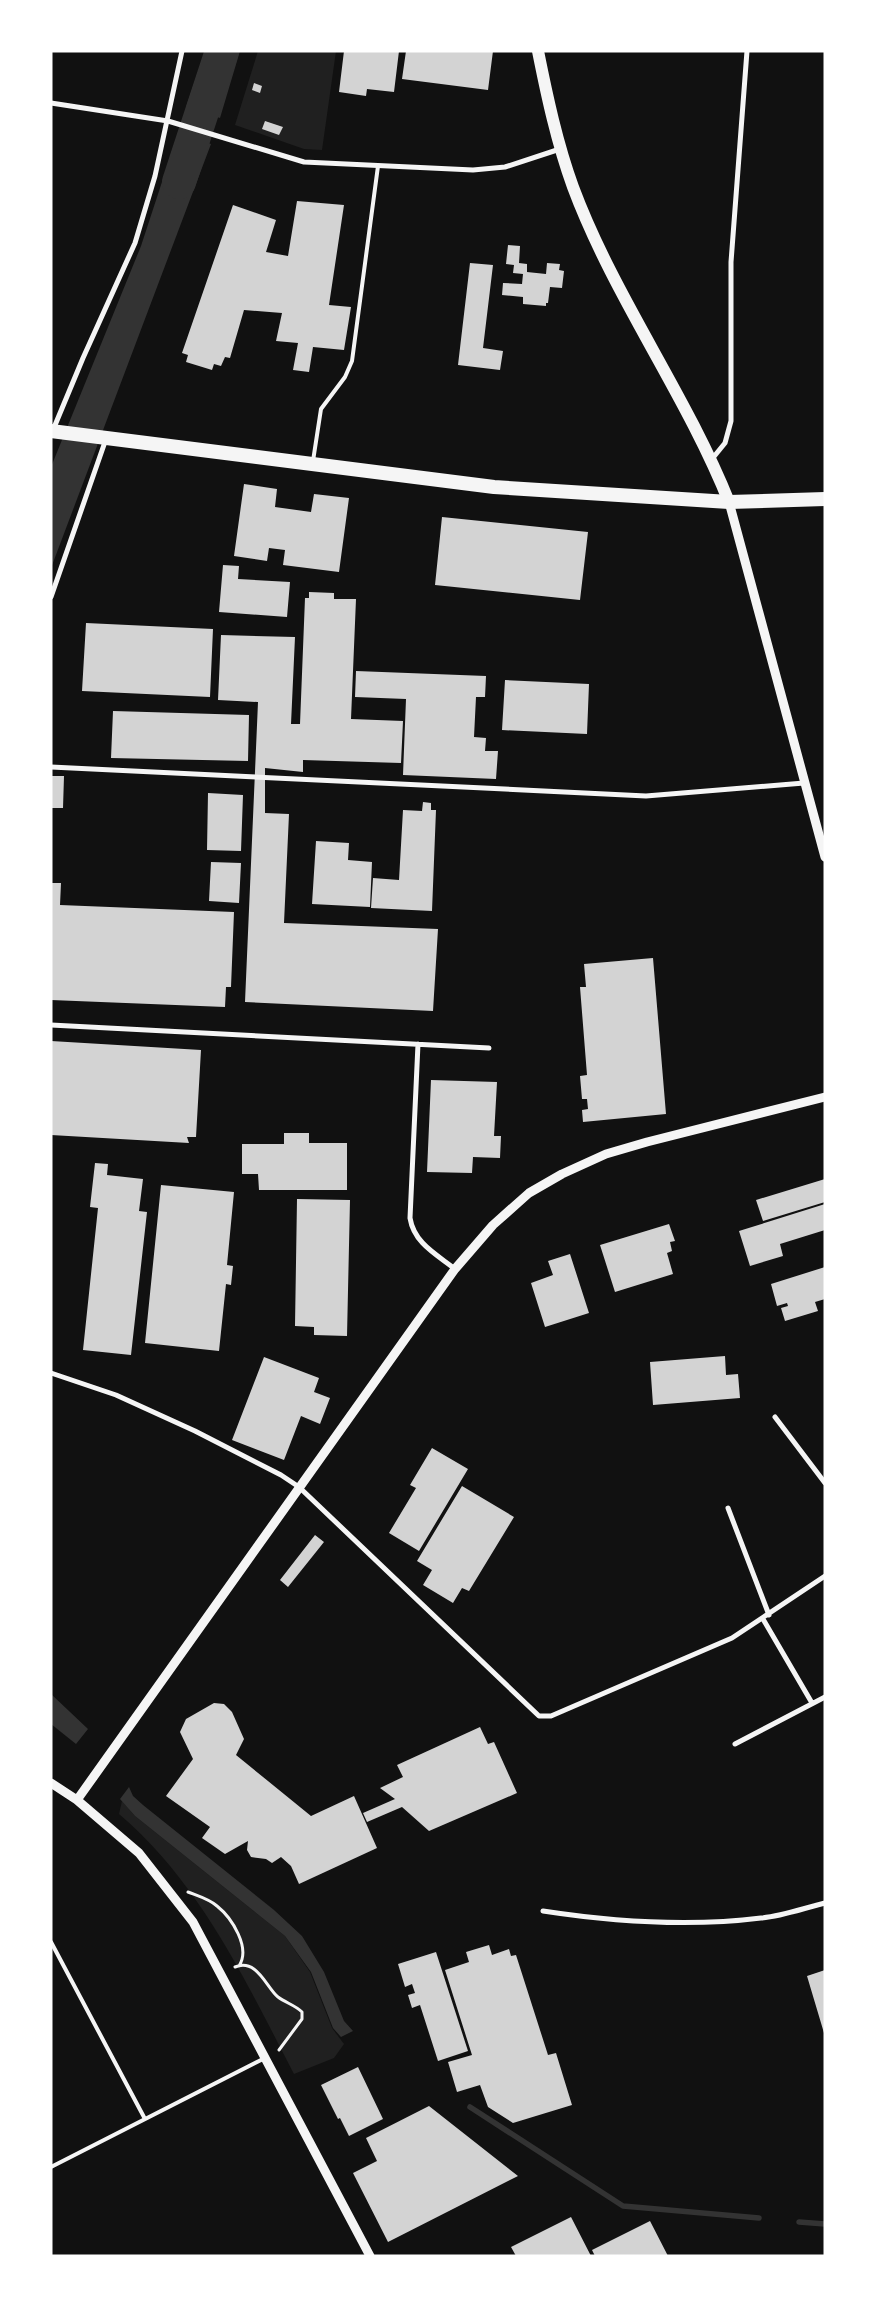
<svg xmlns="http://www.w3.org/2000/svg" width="876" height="2307" font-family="Lato,sans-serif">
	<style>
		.green { fill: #202020 }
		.water { fill: #333 }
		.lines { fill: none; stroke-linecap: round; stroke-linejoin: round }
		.stream { stroke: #333; stroke-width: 5.5 }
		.river { stroke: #333; stroke-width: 34 }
		.building { fill: #d3d3d3 }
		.path { stroke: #f5f5f5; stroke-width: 3 }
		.service { stroke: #f5f5f5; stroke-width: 4 }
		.minor { stroke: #f5f5f5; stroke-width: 5 }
		.tertiary { stroke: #f5f5f5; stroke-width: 9 }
		.primary { stroke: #f5f5f5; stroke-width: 12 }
		.trunk { stroke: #f5f5f5; stroke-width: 14 }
	</style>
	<rect width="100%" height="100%" fill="#111"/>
	<path class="green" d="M258,51H336L322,150L304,149L235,125Z
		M122,1801L135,1816L285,1936L310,1972L332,2028L344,2044L334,2058L294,2074C245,1980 201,1884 119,1814Z"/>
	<path class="water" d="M205,51H240L220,118L186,107Z
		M178,133L211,144L51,568V467L141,246Z
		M51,1694L88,1729L76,1744L51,1724Z
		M129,1787L133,1796L143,1805L274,1910L302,1936L324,1972L344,2021L353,2031L341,2037L333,2028L311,1972L285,1936L135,1816L120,1799Z"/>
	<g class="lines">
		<path class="stream" d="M470,2107L623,2206L759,2218
			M799,2222L825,2224"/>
		<path class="river" d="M179,182L222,51"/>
	</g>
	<path class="building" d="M344,51H399L394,92L367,89L366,96L339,92Z
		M406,51H493L488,90L402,79Z
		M254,83L262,86L260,93L252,90Z
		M265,121L283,127L279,135L262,129Z
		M297,201L344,205L329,305L351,307L344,350L313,347L309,372L293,370L298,343L276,341L282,313L244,310L230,358L225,357L221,366L214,364L212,370L186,362L188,355L182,353L233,205L276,220L266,252L288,256Z
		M508,245L520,246L519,263L527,264V272L546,274L547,263L560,264L559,270L564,271L562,288L550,287L548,303H546V306L523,304V297L502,295L503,283L522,284L523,274L513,273L514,265L506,264Z
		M470,263L493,265L483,348L503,351L500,370L458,365Z
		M244,484L277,489L275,507L311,512L314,494L349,498L339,572L283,565L285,550L269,548L267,561L234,556Z
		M442,517L588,532L580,600L435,585Z
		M223,565L239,566L238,579L290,582L287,617L219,612Z
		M309,592L334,593V599H356L351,719L403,721L401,763L303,760V772L265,768V813L289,814L284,923L438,929L433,1011L245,1002L258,702L218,700L221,635L295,637L291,724H300L305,598H309Z
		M86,623L213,629L210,697L82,691Z
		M356,671L486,676L485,697H476L474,737L486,738L485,751H498L496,779L403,775L406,699L355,697Z
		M505,680L589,684L587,734L502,730Z
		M113,711L249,715L248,761L111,758Z
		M51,776H64L63,808H51Z
		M208,793L243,795L241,851L207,850Z
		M423,802L431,803V810H436L432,911L371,908L373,878L399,880L403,810L422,811Z
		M316,841L349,843L348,860L372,862L370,907L312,904Z
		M211,862L241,863L239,903L209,901Z
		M51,883H61L60,905L234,912L231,987H226L225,1007L51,1000Z
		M653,958L666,1114L583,1122L582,1110L588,1109L587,1099H582L580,1076L587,1075L580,987H586L584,964Z
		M51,1041L201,1050L196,1137H187L189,1143L51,1135Z
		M431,1080L497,1082L494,1136H501L500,1158L473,1157L472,1173L427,1172Z
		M284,1133H309V1143H347V1190H259L258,1174H242V1144H284Z
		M95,1163L108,1164L107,1175L143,1179L139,1211L147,1212L131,1355L83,1350L98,1208L90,1207Z
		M825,1179V1202L763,1221L756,1200Z
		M161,1185L234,1192L227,1265L233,1266L231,1285L226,1284L219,1351L145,1343Z
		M297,1199L350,1200L347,1336L314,1335V1327L295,1326Z
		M825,1204V1230L780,1244L783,1256L750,1266L739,1231Z
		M669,1224L675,1241L670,1242L672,1251L667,1253L673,1274L615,1292L600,1245Z
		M570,1254L589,1313L545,1327L531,1283L553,1275L548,1261Z
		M825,1267V1299L815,1302L818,1311L785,1321L781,1308L788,1306L787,1303L777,1306L771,1284Z
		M725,1356L726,1375L738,1374L740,1398L653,1405L650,1362Z
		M264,1357L319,1378L314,1392L330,1398L320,1424L301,1416L284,1460L232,1440Z
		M432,1448L468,1469L419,1551L389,1533L416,1488L410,1485Z
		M462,1486L514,1517L469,1591L462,1588L453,1603L423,1585L432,1570L417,1561Z
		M315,1535L324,1542L288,1587L280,1580Z
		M214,1703L224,1704L232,1712L244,1739L236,1755L311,1816L354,1796L377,1848L299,1884L291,1866L281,1857L272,1863L266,1859L251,1857L247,1850L248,1841L225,1854L202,1838L210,1827L166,1796L193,1759L180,1732L186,1719Z
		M480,1727L488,1744L494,1742L517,1793L429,1831L402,1807L367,1822L363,1813L395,1799L380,1788L403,1777L397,1765Z
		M489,1945L492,1955L509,1949L511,1956L516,1955L548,2055L556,2053L572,2105L513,2123L488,2107L480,2085L457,2092L448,2062L472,2055L445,1970L469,1962L466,1952Z
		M436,1952L468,2051L438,2061L420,2005L412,2008L408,1995L415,1993L412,1984L405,1987L398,1964Z
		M825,1970V2033H824L807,1976Z
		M358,2067L383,2119L349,2136L340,2118L338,2119L321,2085Z
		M429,2106L518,2176L388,2242L353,2173L377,2161L366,2138Z
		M571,2217L591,2256H516L511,2247Z
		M650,2221L668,2256H595L592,2250Z"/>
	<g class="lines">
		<path class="path" d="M188,1892C198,1896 209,1899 217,1906C232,1918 251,1948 239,1966
			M235,1967C257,1958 266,1987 278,1997C286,2003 295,2005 302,2012V2019L279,2050"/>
		<path class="service" d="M313,461L321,409L345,377L352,361L378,166
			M51,1942L145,2119
			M51,2167L265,2058"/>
		<path class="minor" d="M51,103L168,121L304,162L473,170L505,167L560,149
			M53,430L83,358L135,243L155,176L182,51
			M712,459L725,443L731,421V262L747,51
			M51,597L106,439
			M51,767L646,796L804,783
			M51,1025L489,1048
			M418,1044L410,1218C414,1243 436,1254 455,1269
			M51,1373L116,1395L195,1431L281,1475L299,1487L539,1716H551L732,1638L825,1576
			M775,1417L825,1483
			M728,1508L769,1615
			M763,1619L812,1703
			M735,1744L825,1697
			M543,1911C615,1922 689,1927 761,1918C783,1916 804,1908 825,1903"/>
		<path class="tertiary" d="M729,502L825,857
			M51,1783L77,1800L139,1853L193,1922L370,2256
			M77,1800L455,1269L493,1225L529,1193L562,1174L606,1154L647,1142L825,1097"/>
		<path class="primary" d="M538,51C547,96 557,143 573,187C614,297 686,394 729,502"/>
		<path class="trunk" d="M51,431L494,487L729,502L825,499"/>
	</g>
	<rect width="876" height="2307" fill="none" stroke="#ffffff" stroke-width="105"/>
</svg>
